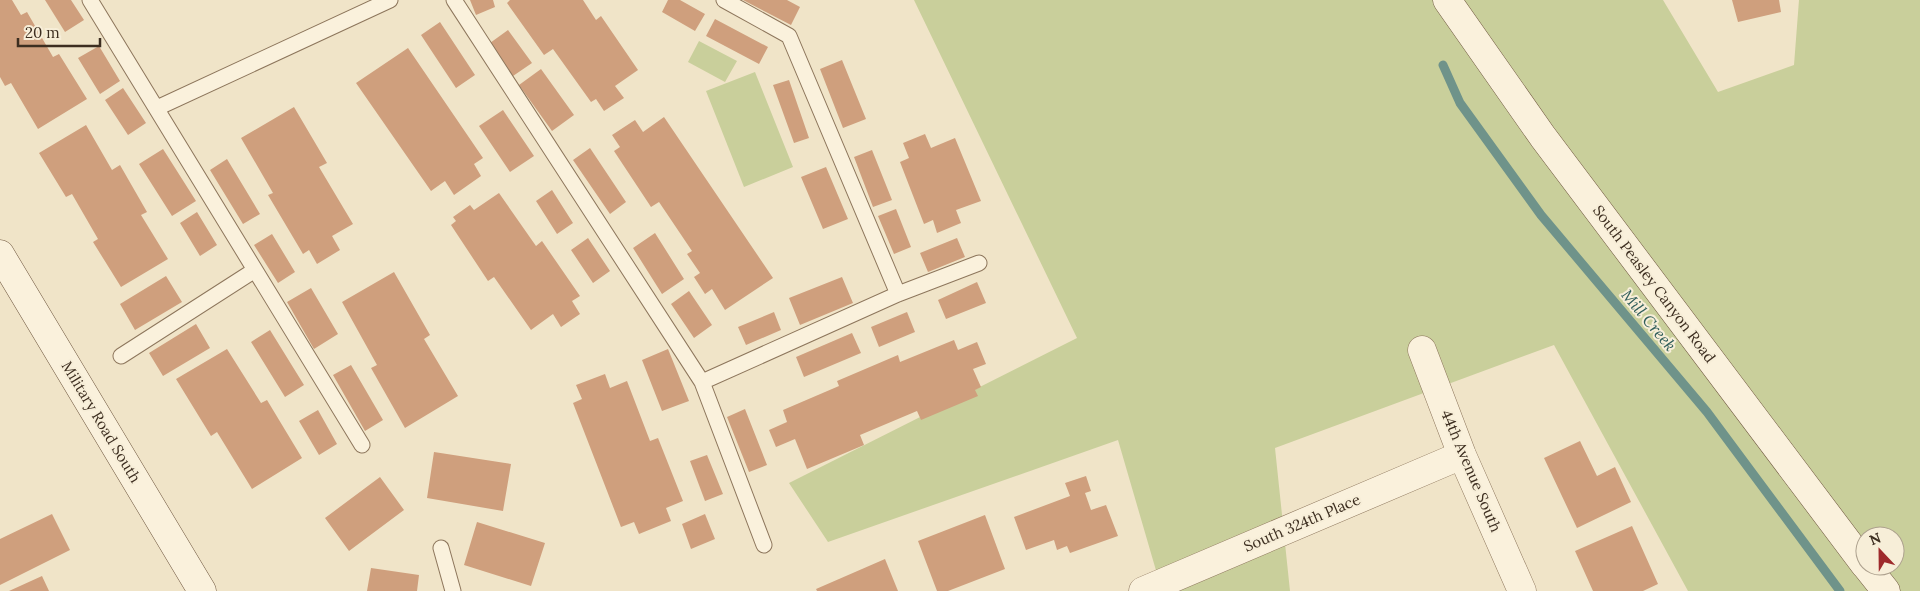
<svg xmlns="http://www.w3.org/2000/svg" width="1920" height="591" font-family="Lora,serif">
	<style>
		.green { fill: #c9cf9b; fill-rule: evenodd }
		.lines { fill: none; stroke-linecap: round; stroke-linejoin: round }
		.stream { stroke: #6f938a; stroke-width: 9 }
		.building { fill: #cf9f7d }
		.lane-casing { stroke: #8d765c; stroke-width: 17 }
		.street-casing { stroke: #8d765c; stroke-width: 29 }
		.secondary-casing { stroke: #6f573f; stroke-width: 29 }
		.lane { stroke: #faf1dc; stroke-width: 15 }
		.street { stroke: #faf1dc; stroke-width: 28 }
		.secondary { stroke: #faf1dc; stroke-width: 28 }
		.labels { text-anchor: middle; stroke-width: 4; stroke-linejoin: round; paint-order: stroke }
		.street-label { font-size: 15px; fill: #3d2e20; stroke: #f7eed8 }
		.water-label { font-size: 16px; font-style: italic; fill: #2f5d5a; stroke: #f7eed8 }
	</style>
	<rect width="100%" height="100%" fill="#f0e4c8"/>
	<path class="green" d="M914,0H1663L1718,92L1794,65L1799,0H1920V591H1688L1554,345L1275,448L1290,591H1162L1118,440L828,542L789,483L1077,338ZM1865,536H1895V566H1865Z
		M699,41L737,61L725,82L688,62Z
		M755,72L793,167L744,187L706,91Z"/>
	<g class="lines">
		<path class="stream" d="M1443,65L1460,103L1541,215L1707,412L1840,591"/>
	</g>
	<path class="building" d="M0,0H12L21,15L27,12L53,57L59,54L87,99L38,129L11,83L5,86L0,77Z
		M45,0H71L84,20L65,32Z
		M470,0H493L495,7L476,15Z
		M510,0H583L596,20L601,16L638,70L615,86L624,98L604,111L596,99L591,102L553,49L544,55L507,3Z
		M668,0H680L705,14L695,31L662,12Z
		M743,0H787L800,7L791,25Z
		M1732,0H1779L1781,12L1738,22Z
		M715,19L768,47L759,64L706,36Z
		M440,22L475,75L456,88L421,35Z
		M508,30L532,63L513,76L490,43Z
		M99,46L120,81L100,94L78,58Z
		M408,48L483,158L474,164L481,176L454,195L445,181L431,191L356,83Z
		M842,60L866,119L843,128L820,69Z
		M541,69L574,115L552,131L519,85Z
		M789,80L809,138L794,143L773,85Z
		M123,88L146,123L128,135L105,100Z
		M294,107L327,163L319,167L353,224L332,236L340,250L317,264L309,250L303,254L268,195L273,193L241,138Z
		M503,110L534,156L510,172L479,126Z
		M664,117L773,278L725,310L712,289L705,294L694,277L700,273L687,254L692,251L659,202L651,207L614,151L620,147L612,135L635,120L643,132Z
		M86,125L112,170L120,165L147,212L141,215L168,259L121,287L93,242L98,239L72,194L66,197L39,153Z
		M925,134L931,148L955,138L981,201L956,210L961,223L937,233L933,220L924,224L900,162L909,158L903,143Z
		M590,148L626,202L610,214L573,160Z
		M163,149L196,201L172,216L139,164Z
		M872,150L892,200L873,207L854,157Z
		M227,159L260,214L243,224L210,170Z
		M826,167L848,219L823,229L801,177Z
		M552,190L573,223L557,234L536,201Z
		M499,193L536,246L542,241L580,296L572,301L580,314L561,327L553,314L531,330L494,277L488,281L451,225L456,221L453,217L470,205L474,210Z
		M896,209L911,247L894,254L878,216Z
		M197,212L217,245L200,256L180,223Z
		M655,233L684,279L662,294L633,248Z
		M272,234L295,272L278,283L254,245Z
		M588,238L610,271L593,283L571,250Z
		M957,238L965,257L928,272L920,253Z
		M394,272L430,335L424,339L458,396L405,428L371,368L377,365L342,302Z
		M166,276L182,302L135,330L120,304Z
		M842,277L853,303L800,325L789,298Z
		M977,282L986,303L946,319L938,300Z
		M311,288L338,334L314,349L287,302Z
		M689,291L712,325L694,338L671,304Z
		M774,312L781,330L746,345L738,327Z
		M907,312L915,332L879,347L871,327Z
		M196,324L210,348L163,376L149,353Z
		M270,330L304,385L285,397L251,342Z
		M852,333L861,353L804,377L796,357Z
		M954,340L958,350L977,342L986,364L973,369L981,387L975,390L978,396L921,420L917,411L860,435L864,445L807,469L795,439L776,447L769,430L787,422L783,410L839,386L837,381L898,355L900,362Z
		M227,349L261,403L267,400L302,458L252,489L217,432L211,436L176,379Z
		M668,349L689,401L662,411L642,360Z
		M351,365L383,420L365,431L333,375Z
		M605,374L610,388L627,381L650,441L658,438L683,501L666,508L671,521L639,534L634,522L621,527L573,403L582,399L576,385Z
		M745,409L767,465L749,472L727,417Z
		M318,410L337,444L319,455L299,421Z
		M1580,441L1597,476L1615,467L1631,502L1577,528L1544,458Z
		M434,452L511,464L503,511L427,498Z
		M707,455L723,494L705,501L690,461Z
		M1086,476L1091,491L1085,493L1091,510L1106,505L1118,536L1070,553L1067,546L1057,550L1054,540L1026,550L1014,517L1070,496L1065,483Z
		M380,477L404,510L349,551L325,518Z
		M52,514L70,550L0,585V539Z
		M705,514L715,539L691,549L682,524Z
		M985,515L1005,569L948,591H937L918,541Z
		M477,522L545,543L531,586L464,565Z
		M1632,526L1658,584L1643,591H1593L1575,551Z
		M885,559L898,591H817L816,589Z
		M371,568L419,575L417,591H367Z
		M42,576L49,591H9Z"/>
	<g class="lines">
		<defs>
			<path id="lane" d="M90,0L362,445
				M454,0L702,382L764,545
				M724,0L789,36L898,294
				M157,108L390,0
				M121,356L255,270
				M702,382L898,294L979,263
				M441,548L453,591"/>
			<path id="street" d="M1422,350L1462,455L1522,591
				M1143,591L1462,455"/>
			<path id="secondary" d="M1447,0L1543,137L1865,565
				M0,254L202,591
				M1866,566L1886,591"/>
		</defs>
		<use href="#lane" class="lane-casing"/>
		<use href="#street" class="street-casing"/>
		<use href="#secondary" class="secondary-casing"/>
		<use href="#lane" class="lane"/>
		<use href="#street" class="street"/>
		<use href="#secondary" class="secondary"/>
	</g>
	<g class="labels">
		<g class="street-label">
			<text transform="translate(1654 284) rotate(53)" y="5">South Peasley Canyon Road</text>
			<text transform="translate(101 422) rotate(59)" y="5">Military Road South</text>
			<text transform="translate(1471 471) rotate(67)" y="5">44th Avenue South</text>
			<text transform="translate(1302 523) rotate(-23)" y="5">South 324th Place</text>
		</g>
		<g class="water-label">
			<text transform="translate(1649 320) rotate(50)" y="6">Mill Creek</text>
		</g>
	</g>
	<g transform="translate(1880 551) rotate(338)"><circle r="24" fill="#f7eed8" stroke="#ada18e"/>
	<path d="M0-4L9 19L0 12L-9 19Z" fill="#9e2a2b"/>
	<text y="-8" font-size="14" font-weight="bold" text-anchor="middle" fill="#3d2e20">N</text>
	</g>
	<path d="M18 38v8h82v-8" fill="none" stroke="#3d2e20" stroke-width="2.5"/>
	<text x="25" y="38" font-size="15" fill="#3d2e20" stroke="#f7eed8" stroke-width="4" paint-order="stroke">20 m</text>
</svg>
